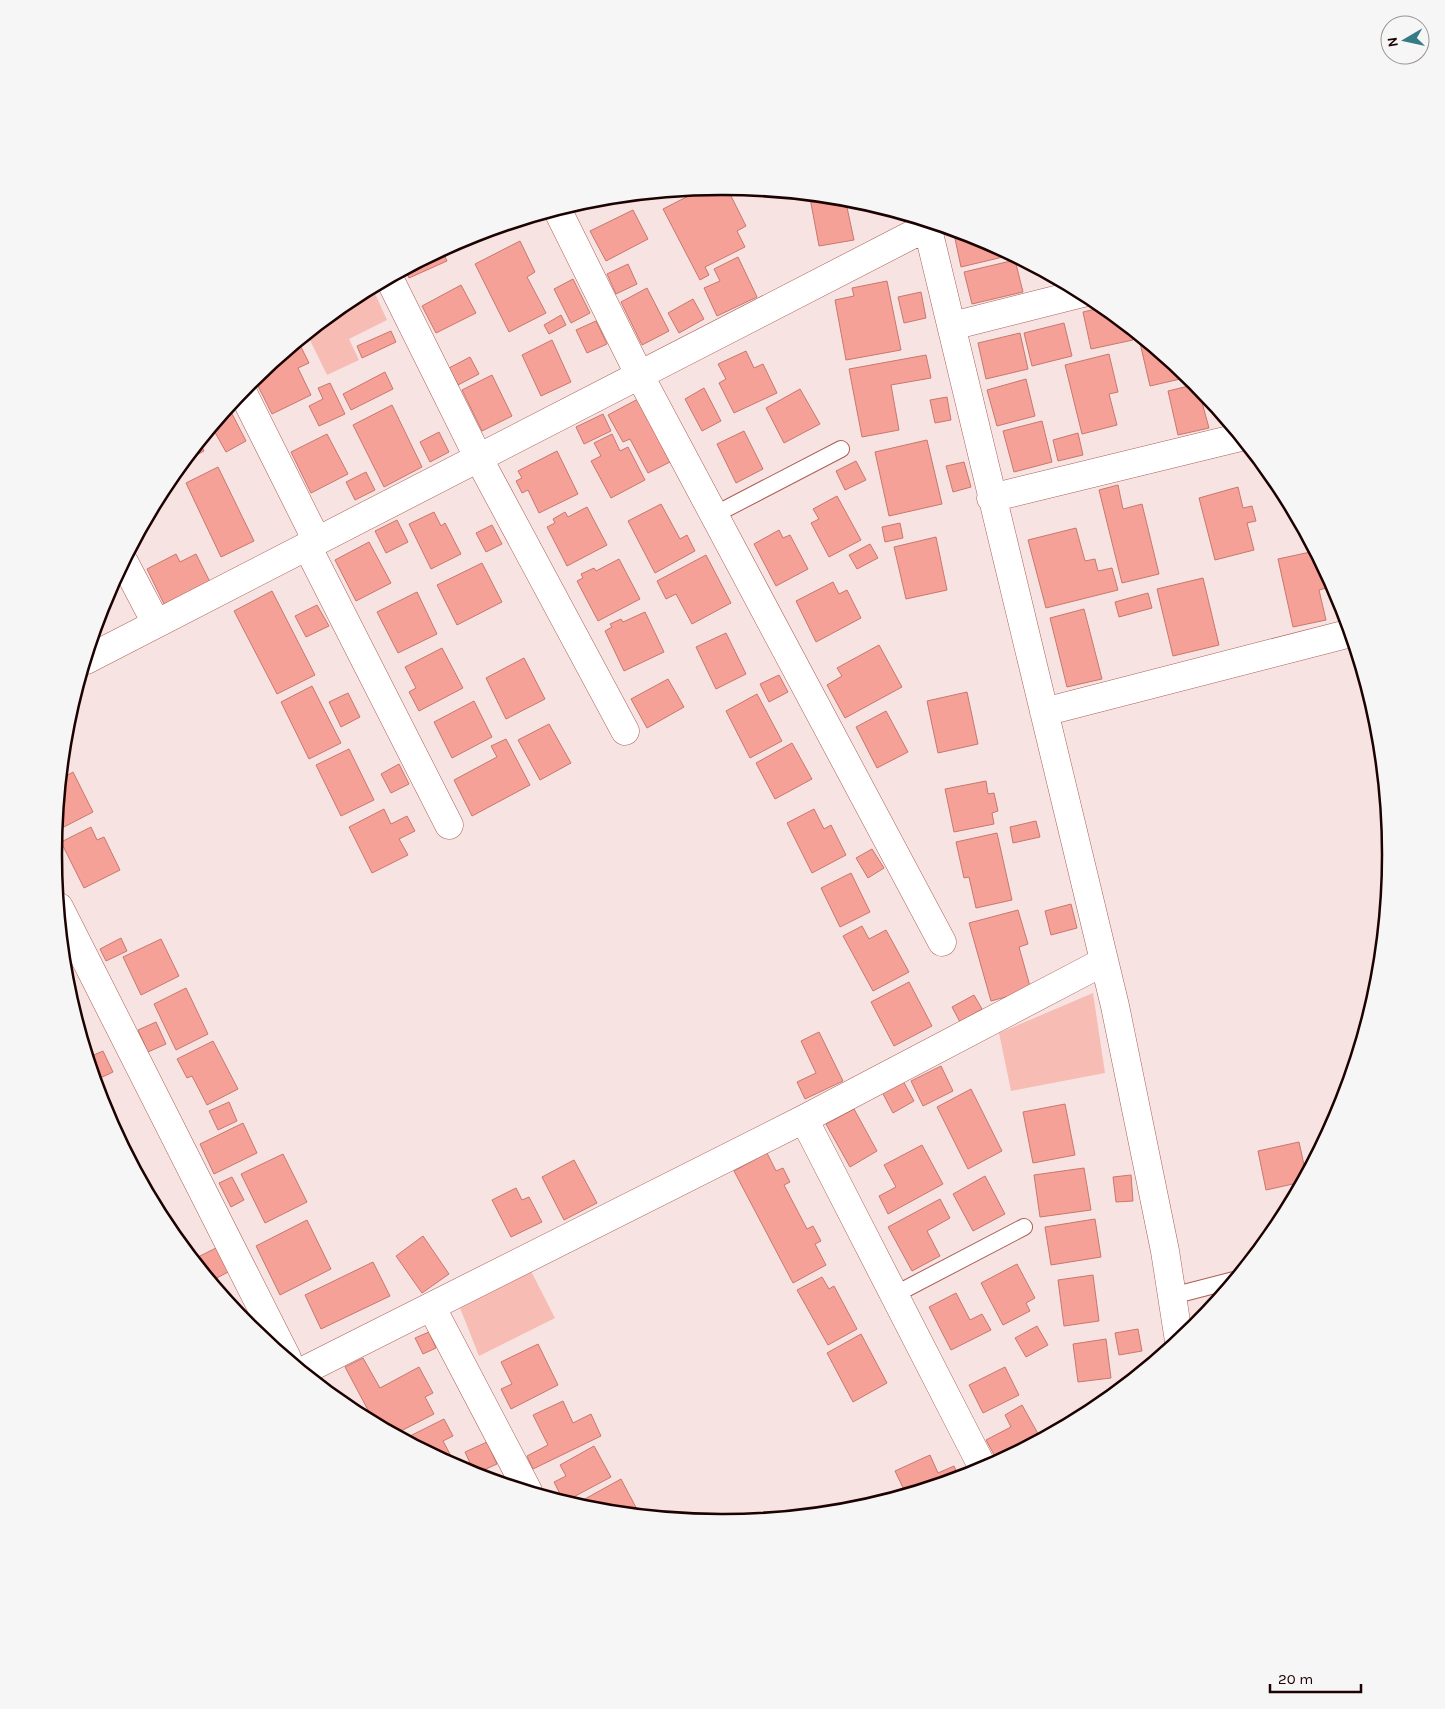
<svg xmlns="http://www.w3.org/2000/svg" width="1445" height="1709" font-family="Karla,sans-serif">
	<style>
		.green { fill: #f7bdb5 }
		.building { fill: #f6a197; stroke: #c8776e }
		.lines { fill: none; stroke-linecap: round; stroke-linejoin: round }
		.lane-casing { stroke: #ad5e56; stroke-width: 18 }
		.street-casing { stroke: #ad5e56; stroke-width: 29 }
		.lane { stroke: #fff; stroke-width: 16 }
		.street { stroke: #fff; stroke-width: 28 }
		.rim { fill: none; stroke: #1d0202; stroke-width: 2.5 }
	</style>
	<rect width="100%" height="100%" fill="#f7e4e2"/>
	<path class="green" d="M372,287L387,320L349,339L359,360L327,375L307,334L351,298Z
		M1093,993L1105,1073L1011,1091L999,1033Z
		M531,1271L555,1318L479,1356L460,1308Z"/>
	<path class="building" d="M726,186L746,226L737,231L745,247L705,267L709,275L700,280L663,209L706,187Z
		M820,195L845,198L854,240L819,246L810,198Z
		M633,210L648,239L606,261L590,231Z
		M953,229L979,237L1006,252L1007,256L961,267Z
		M520,241L535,272L527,277L546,313L509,332L475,264Z
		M442,250L447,261L409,278L405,269Z
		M738,257L757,297L717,316L704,288L720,281L714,269Z
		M1015,260L1023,292L972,304L964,272Z
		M628,264L637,284L616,294L607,274Z
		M573,279L590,313L571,323L554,289Z
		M887,281L901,350L846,360L835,300L854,296L852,288Z
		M461,285L476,313L436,333L422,306Z
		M647,288L669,331L642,345L621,302Z
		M921,292L926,318L904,323L898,297Z
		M693,299L704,319L679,333L668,313Z
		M1105,307L1131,329L1133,340L1091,349L1083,312Z
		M561,315L566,325L549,334L544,325Z
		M596,321L607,344L587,353L576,330Z
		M1064,323L1072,356L1032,366L1024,333Z
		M391,331L396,342L362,358L357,346Z
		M1020,333L1028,369L986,379L978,343Z
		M552,340L571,382L541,396L522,355Z
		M1146,341L1189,377L1150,386L1140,343Z
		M299,343L309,363L298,368L311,395L272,414L254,378Z
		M746,351L754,368L763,364L777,393L734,413L719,383L726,379L718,364Z
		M1109,354L1118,392L1109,394L1117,425L1082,434L1065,365Z
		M926,355L931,378L891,385L899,430L862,437L849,369Z
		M470,357L479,374L458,385L449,368Z
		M385,372L393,389L351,410L343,394Z
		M492,375L512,416L482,431L462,390Z
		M1026,379L1035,416L997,426L987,390Z
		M330,383L345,414L319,426L309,406L323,399L318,388Z
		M1197,384L1209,428L1178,435L1168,391Z
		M704,388L721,421L702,431L685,399Z
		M800,389L820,424L784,443L766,408Z
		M947,397L951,420L935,423L930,400Z
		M638,399L670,462L648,473L630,439L623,442L608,415Z
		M392,405L422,467L384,487L353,425Z
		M230,410L246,441L226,452L212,427L224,413Z
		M603,414L611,431L584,444L576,427Z
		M1042,421L1052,462L1014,472L1003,431Z
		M744,431L763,469L736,483L717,444Z
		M439,432L449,452L430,462L420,442Z
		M1078,433L1083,455L1058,461L1053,440Z
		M327,434L348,474L311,493L291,452Z
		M612,434L620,451L628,447L645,480L611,498L591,461L601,456L594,443Z
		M927,440L942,504L889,516L875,452Z
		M200,443L204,451L184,462Z
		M557,451L578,494L539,513L528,490L522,493L516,481L522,478L518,471Z
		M856,461L866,480L845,490L836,471Z
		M964,462L971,487L953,492L946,466Z
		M218,467L254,541L221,557L186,483Z
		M366,472L375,490L355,500L346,482Z
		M1118,485L1123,509L1142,504L1159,574L1122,583L1099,490Z
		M1238,487L1243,508L1252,506L1256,521L1247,523L1254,550L1215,560L1199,498Z
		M837,496L861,540L829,557L811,523L819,519L813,509Z
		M661,504L680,539L687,535L695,551L655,573L628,521Z
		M587,507L607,545L567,566L547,527L555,523L553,519L565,512L568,517Z
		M434,512L441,526L445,523L461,554L431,569L409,524Z
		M397,520L408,542L386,553L375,531Z
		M900,523L903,538L885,542L882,527Z
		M492,525L502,544L486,552L476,533Z
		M1076,528L1085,561L1095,559L1098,571L1112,568L1118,590L1046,608L1028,540Z
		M779,530L783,538L790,535L808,569L776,586L754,544Z
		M936,537L947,590L906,599L894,547Z
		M369,542L391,583L356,601L335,560Z
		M870,544L878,558L857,569L849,555Z
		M1315,551L1334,586L1319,590L1326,620L1293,627L1278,559Z
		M176,554L180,562L196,554L210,582L164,604L147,569Z
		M706,555L731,603L692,624L676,594L666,599L657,581Z
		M619,559L640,599L598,621L577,581L583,578L581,574L594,568L596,571Z
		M482,563L502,602L457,625L437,585Z
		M1203,578L1219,645L1173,656L1157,589Z
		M833,582L839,594L847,590L861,618L816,642L796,601Z
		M272,591L315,675L277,694L234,611Z
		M417,592L437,634L398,653L377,612Z
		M1148,593L1152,608L1119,617L1115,602Z
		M317,605L329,626L306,637L295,616Z
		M1084,609L1102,679L1067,687L1050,618Z
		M645,612L664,652L624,671L605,631L612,627L610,624L621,619L623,622Z
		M726,633L746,674L716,689L696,647Z
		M879,645L902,687L845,718L827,685L842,676L837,668Z
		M442,648L463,688L419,711L409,692L416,688L405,667Z
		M524,658L545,699L506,719L486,678Z
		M779,675L788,692L769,702L760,684Z
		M668,679L684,707L647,728L631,699Z
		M312,686L341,743L309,759L281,702Z
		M967,692L978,744L938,753L927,701Z
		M348,693L360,717L341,727L329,702Z
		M757,694L782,741L750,758L726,711Z
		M474,701L492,737L452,758L434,722Z
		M886,711L908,752L877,768L856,727Z
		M549,724L571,763L540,780L518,740Z
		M506,739L530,785L472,816L454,780L497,757L491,746Z
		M792,743L812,779L775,799L756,763Z
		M349,749L374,800L341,816L316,765Z
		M399,764L409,784L391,793L381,774Z
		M73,772L93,812L56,831L61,779Z
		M986,781L988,794L994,793L998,811L992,813L994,824L954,832L945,789Z
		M384,809L391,824L407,816L415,831L399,839L408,855L372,873L349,827Z
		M814,809L824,829L831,825L846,855L812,873L787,823Z
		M1036,821L1040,837L1013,843L1010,827Z
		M91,827L97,840L104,837L120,870L84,888L61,842Z
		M997,833L1012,900L976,908L969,877L964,878L956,842Z
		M872,849L884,868L868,878L856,858Z
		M851,873L870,912L840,927L821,888Z
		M1071,904L1077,928L1051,935L1045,911Z
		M1018,910L1028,944L1019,947L1031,990L991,1001L969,923Z
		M862,926L869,939L886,930L909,972L873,991L843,936Z
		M121,938L127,951L106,961L100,949Z
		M161,939L179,976L141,995L123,957Z
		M909,982L932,1026L894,1046L871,1002Z
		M186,988L208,1034L176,1050L154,1004Z
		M974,995L982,1009L960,1022L952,1007Z
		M156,1022L166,1044L148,1052L138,1030Z
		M819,1032L843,1081L805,1099L797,1082L816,1073L801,1041Z
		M213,1041L238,1089L207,1105L192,1076L187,1078L177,1059Z
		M103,1051L113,1072L96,1080L89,1057Z
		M941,1066L953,1091L923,1106L911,1081Z
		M903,1081L914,1101L893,1113L882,1092Z
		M971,1089L1002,1151L968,1169L937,1107Z
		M229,1102L237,1121L218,1130L209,1111Z
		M1065,1104L1075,1155L1033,1163L1023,1112Z
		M854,1109L877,1151L850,1167L826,1124Z
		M243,1123L257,1153L214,1174L200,1144Z
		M1299,1142L1306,1174L1302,1182L1266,1190L1258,1151Z
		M922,1145L943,1184L888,1214L879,1196L896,1187L884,1165Z
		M767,1153L776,1171L783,1168L790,1182L784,1185L807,1229L813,1226L821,1241L815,1244L826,1265L793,1283L734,1171Z
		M283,1154L307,1202L265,1223L241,1174Z
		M574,1160L597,1203L564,1220L542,1177Z
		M1084,1168L1091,1210L1040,1217L1034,1175Z
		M1131,1175L1133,1201L1116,1202L1113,1177Z
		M985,1176L1005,1214L973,1231L953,1194Z
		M232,1177L244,1200L231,1207L219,1183Z
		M516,1188L522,1200L529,1197L542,1222L511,1237L492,1200Z
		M940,1199L950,1218L927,1231L940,1256L912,1271L888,1227Z
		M1095,1219L1101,1257L1051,1265L1045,1227Z
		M307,1220L331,1269L280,1295L256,1246Z
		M423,1236L449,1274L422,1293L396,1256Z
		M218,1247L230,1271L211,1281L198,1257Z
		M373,1262L390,1296L321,1329L305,1295Z
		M1017,1264L1035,1298L1026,1303L1030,1311L1003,1325L981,1283Z
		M1093,1275L1099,1321L1064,1326L1058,1280Z
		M822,1277L829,1289L834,1286L857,1329L828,1345L797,1290Z
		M956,1293L970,1320L982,1314L991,1330L951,1350L929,1307Z
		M1037,1326L1048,1345L1026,1357L1015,1338Z
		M1138,1329L1142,1351L1119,1355L1115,1333Z
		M429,1332L436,1348L423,1354L415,1338Z
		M861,1334L887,1383L853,1402L827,1353Z
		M1106,1339L1111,1378L1078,1382L1073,1344Z
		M538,1344L558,1385L511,1409L501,1389L512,1384L501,1362Z
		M363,1358L380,1388L419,1367L433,1393L425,1397L434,1414L395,1434L375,1423L345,1367Z
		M1005,1367L1019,1395L983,1413L969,1385Z
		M563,1401L573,1423L591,1414L601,1436L533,1469L527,1456L548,1445L533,1415Z
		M1022,1405L1041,1439L998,1462L986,1440L1011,1427L1005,1415Z
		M444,1419L453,1436L443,1441L451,1456L444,1460L404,1439Z
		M487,1442L497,1464L475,1474L465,1452Z
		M594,1446L611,1477L564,1502L554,1482L566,1476L560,1465Z
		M930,1455L938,1473L954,1466L959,1478L906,1494L895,1471Z
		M621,1479L640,1515L592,1510L574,1505Z"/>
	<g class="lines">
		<defs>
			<path id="lane" d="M714,515L841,449
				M894,1295L1024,1227
				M1172,1296L1234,1280"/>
			<path id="street" d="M557,209L640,376L942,942
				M926,221L1115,1006L1165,1251L1179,1341
				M389,278L479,459L625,731
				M952,326L1083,293
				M242,391L317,541
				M991,498L1241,437
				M307,546L449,825
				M124,562L156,623
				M86,660L927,227
				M1044,712L1351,633
				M59,907L287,1358
				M804,1119L984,1470
				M432,1308L528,1491
				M303,1371L804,1119L1103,962"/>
		</defs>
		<use href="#lane" class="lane-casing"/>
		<use href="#street" class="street-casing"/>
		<use href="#lane" class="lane"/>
		<use href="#street" class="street"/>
	</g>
	<path d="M0 0H1445V1709H0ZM721 195H723A659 659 0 0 1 1382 854V855A659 659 0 0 1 723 1514H721A659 659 0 0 1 62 855V854A659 659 0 0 1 721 195Z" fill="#f6f6f6" fill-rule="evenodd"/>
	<path class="rim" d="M721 195H723A659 659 0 0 1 1382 854V855A659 659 0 0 1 723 1514H721A659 659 0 0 1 62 855V854A659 659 0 0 1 721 195Z"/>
	<g transform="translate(1405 40) rotate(261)"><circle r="24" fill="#f6f6f6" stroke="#9f9494"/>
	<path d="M0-4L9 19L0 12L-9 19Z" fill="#347b85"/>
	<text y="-8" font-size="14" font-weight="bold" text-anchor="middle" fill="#1d0202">N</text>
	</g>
	<path d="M1270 1684v8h91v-8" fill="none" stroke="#1d0202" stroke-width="2.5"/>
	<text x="1278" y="1684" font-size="15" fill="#1d0202" stroke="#f6f6f6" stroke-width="4" paint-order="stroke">20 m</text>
</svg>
